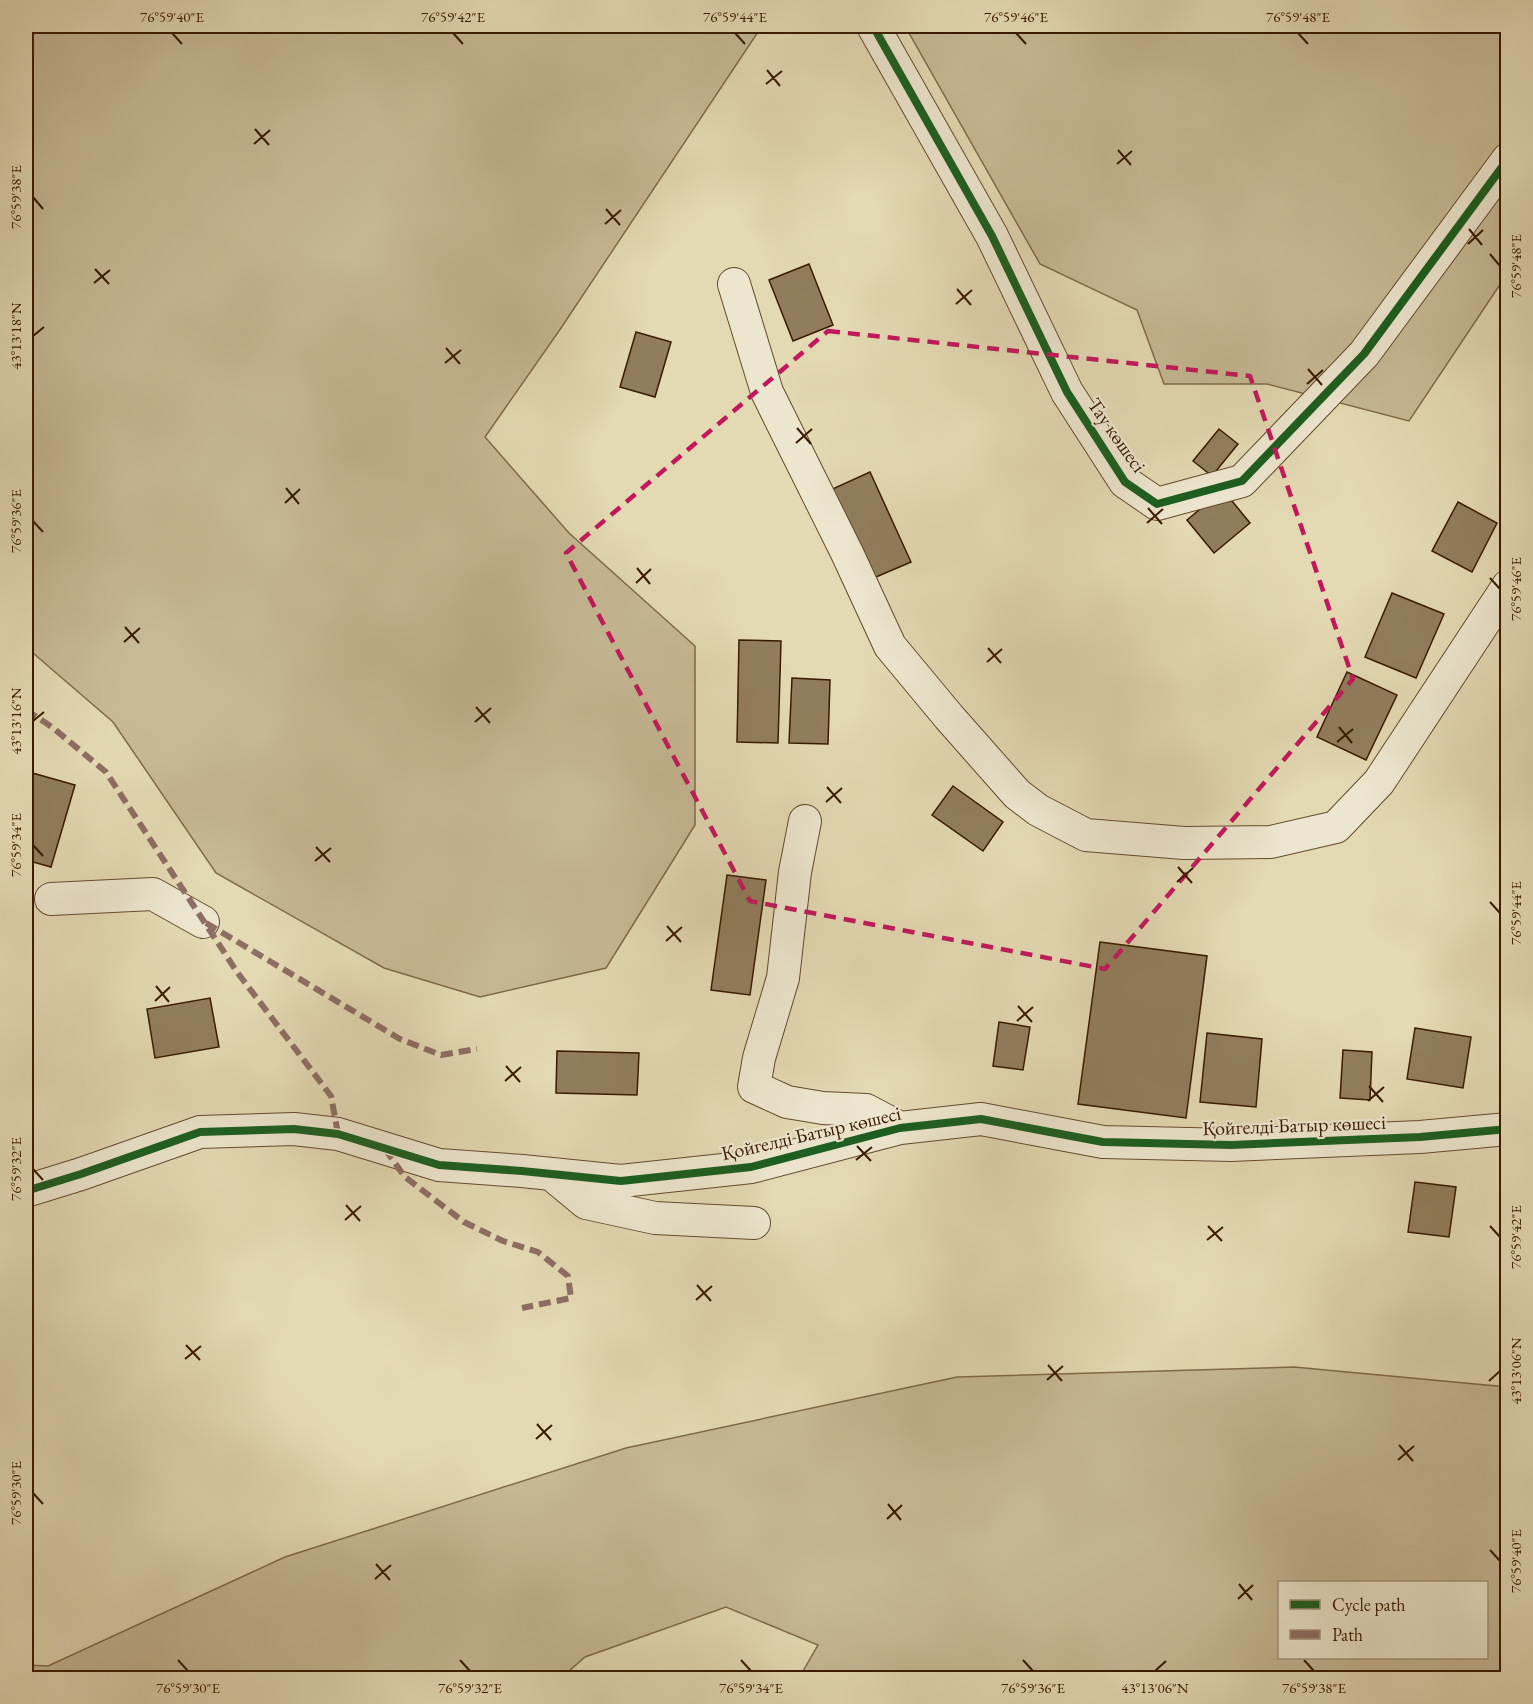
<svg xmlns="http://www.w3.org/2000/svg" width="1533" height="1704" font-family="'EB Garamond',serif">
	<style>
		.green { fill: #c6b995; stroke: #7f6a4a; stroke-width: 1.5; fill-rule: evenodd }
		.building { fill: #917d5d; stroke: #381a00; stroke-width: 1.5 }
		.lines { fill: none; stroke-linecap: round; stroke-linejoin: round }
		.minor-casing { stroke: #634a2d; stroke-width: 34 }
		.minor { stroke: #ede6ce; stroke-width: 32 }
		.quiet { stroke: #8d6e63; stroke-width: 6; stroke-dasharray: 12 6; stroke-linecap: butt }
		.cycleway-casing { stroke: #ede6ce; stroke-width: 11 }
		.cycleway { stroke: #1b5e20; stroke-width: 8 }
		.marked { fill: none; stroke: #c2185b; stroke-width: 4.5; stroke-dasharray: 12 8; stroke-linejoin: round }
		.ticks { fill: none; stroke: #381a00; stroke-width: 2 }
		.labels { text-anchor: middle; stroke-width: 4.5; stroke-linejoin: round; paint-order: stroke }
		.street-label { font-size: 20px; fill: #381a00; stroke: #ede6ce }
		.neatline { fill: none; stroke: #381a00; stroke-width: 2 }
		.ticks-label { font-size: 15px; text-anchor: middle; fill: #381a00 }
	</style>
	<rect width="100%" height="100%" fill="#e3d9b3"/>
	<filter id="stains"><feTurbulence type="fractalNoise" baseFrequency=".00333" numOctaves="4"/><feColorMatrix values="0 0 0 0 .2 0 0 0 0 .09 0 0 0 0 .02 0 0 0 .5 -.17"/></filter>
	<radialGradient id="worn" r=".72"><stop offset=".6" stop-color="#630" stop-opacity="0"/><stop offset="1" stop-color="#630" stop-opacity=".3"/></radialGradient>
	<path class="green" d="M26,26H762L561,328L485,437L569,533L695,646V825L606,968L480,997L384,968L216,873L113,722L26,647Z
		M905,26H1507V274L1409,421L1267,384H1164L1137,310L1040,264Z
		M1294,1367L1507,1387V1678H799L818,1645L726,1607L585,1657L561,1678H26V1665L48,1666L285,1557L626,1448L957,1377ZM1486,1582V1658H1280V1582Z"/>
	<path class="building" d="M809,264L833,325L793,341L769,280Z
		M636,332L671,342L655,397L620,387Z
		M1219,429L1238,444L1212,476L1193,461Z
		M870,472L911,562L869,580L828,491Z
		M1223,490L1250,523L1214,553L1187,520Z
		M1458,502L1497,523L1472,572L1432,551Z
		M1392,593L1444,614L1416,678L1365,657Z
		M739,640L781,641L778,743L737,742Z
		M1347,672L1397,695L1366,760L1317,737Z
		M792,678L830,680L828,744L789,743Z
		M29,772L75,785L51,867L26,860V783Z
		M953,786L1003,822L983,851L932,815Z
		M727,875L766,880L750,995L711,990Z
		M1100,942L1207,956L1186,1118L1078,1104Z
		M210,998L219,1047L155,1058L147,1009Z
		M999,1022L1030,1027L1023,1070L993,1066Z
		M1415,1028L1471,1037L1463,1088L1407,1079Z
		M1207,1033L1262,1039L1256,1107L1200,1102Z
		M1343,1050L1372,1052L1370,1100L1340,1098Z
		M557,1051L639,1053L637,1095L556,1093Z
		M1415,1182L1456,1187L1449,1237L1408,1232Z"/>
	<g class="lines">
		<defs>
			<path id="minor" d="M873,26L992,236L1067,392L1125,482L1157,504L1242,481L1364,354L1508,159
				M734,284L767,392L847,553L890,646L949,717L1017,794L1038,810L1086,835L1184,843L1271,842L1336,827L1379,782L1508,586
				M805,821L795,872L783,978L759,1058L754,1087L787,1102L823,1108L866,1110L900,1128
				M51,899L153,894L203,922
				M551,1174L586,1203L655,1218L754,1223
				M26,1191L81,1174L200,1132L294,1129L338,1134L439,1165L522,1171L621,1181L751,1167L900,1128L981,1119L1103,1142L1231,1145L1420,1137L1508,1129"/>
		</defs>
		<use href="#minor" class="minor-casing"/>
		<use href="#minor" class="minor"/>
		<path class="quiet" d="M26,710L52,727L106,772L237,972L331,1096L338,1134
			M206,923L400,1039L441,1055L477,1049
			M385,1149L405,1177L464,1222L503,1241L538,1252L568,1276L571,1298L522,1308"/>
		<defs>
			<path id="cycleway" d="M873,26L992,236L1067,392L1125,482L1157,504L1242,481L1364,354L1508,159
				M26,1191L81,1174L200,1132L294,1129L338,1134L439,1165L522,1171L621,1181L751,1167L900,1128L981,1119L1103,1142L1231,1145L1420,1137L1508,1129"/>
		</defs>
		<use href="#cycleway" class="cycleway-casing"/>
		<use href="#cycleway" class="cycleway"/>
	</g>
	<path class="marked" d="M828,331L1250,376L1353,679L1105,969L750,901L566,553Z"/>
	<path class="ticks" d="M172,33L182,44M453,33L463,44M735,33L745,44M1016,33L1026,44M1298,33L1308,44M767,70L780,86M766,84L782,71M255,129L269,145M254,144L270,130M1118,150L1131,165M1117,164L1132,151M33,197L43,209M606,209L620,225M605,224L621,210M1469,229L1482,245M1468,244L1483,230M1490,254L1500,266M95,269L109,284M94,283L110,270M957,289L971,305M956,304L972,290M33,336L44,327M446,348L460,364M445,363L461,350M1308,369L1322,385M1307,384L1323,370M797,428L811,444M796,443L812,429M286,488L299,504M285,503L300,489M1148,508L1162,524M33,521L43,532M1147,523L1163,509M637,568L650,584M1490,578L1500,589M636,583L651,569M125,627L139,643M124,642L140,628M988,648L1001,663M987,662L1002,649M476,707L490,723M33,721L44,712M475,722L491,708M1339,727L1352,743M1337,742L1353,729M827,787L841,803M826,802L842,788M33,845L43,856M316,847L330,862M315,861L331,848M1178,867L1192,883M1177,882L1193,868M1490,902L1500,913M667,926L681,942M666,941L682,927M156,986L169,1002M155,1001L170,987M1018,1006L1032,1022M1017,1021L1033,1007M506,1066L520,1082M505,1081L521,1067M1369,1086L1383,1102M1368,1101L1384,1087M857,1146L871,1161M856,1160L872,1147M33,1169L43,1180M346,1205L360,1221M345,1220L361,1206M1208,1226L1222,1241M1490,1226L1500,1237M1207,1240L1223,1227M697,1285L711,1301M696,1300L712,1286M186,1345L200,1360M185,1359L201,1346M1048,1365L1062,1381M1047,1380L1063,1366M1489,1381L1500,1371M537,1424L551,1440M536,1439L552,1425M1399,1445L1413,1461M1398,1460L1414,1446M33,1493L43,1504M888,1504L901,1520M887,1519L902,1505M1490,1550L1500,1561M376,1564L390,1580M375,1579L391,1565M1239,1584L1252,1600M1238,1599L1253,1585M178,1660L188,1671M460,1660L470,1671M741,1660L751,1671M1023,1660L1033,1671M1304,1660L1314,1671M1155,1671L1166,1661"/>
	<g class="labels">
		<g class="street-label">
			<text transform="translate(1117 435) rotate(55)" y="7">Тау көшесі</text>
			<text transform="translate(1294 1125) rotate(-2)" y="7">Қойгелді Батыр көшесі</text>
			<text transform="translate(811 1133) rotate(-13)" y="7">Қойгелді Батыр көшесі</text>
		</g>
	</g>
	<rect width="1533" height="1704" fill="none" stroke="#e3d9b3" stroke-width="66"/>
	<rect x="1278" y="1581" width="210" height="78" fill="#ede6ce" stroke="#a5947c" stroke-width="1.5"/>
	<rect x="1290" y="1600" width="30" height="9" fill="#1b5e20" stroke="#a5947c" stroke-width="1.5"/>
	<text x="1332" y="1611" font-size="18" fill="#381a00">Cycle path</text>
	<rect x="1290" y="1630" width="30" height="9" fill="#8d6e63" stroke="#a5947c" stroke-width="1.5"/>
	<text x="1332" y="1641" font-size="18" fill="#381a00">Path</text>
	<rect x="33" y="33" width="1467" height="1638" class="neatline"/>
	<g class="ticks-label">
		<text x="172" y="22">76°59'40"E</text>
		<text x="453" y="22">76°59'42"E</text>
		<text x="735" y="22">76°59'44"E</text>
		<text x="1016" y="22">76°59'46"E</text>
		<text x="1298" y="22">76°59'48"E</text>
		<text transform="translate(16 197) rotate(-90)" y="5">76°59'38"E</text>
		<text transform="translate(1516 266) rotate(-90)" y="5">76°59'48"E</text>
		<text transform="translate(16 336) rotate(-90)" y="5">43°13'18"N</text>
		<text transform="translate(16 521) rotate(-90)" y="5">76°59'36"E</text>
		<text transform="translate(1516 589) rotate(-90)" y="5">76°59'46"E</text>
		<text transform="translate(16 721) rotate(-90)" y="5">43°13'16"N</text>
		<text transform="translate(16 845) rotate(-90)" y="5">76°59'34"E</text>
		<text transform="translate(1516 913) rotate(-90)" y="5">76°59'44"E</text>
		<text transform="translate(16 1169) rotate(-90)" y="5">76°59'32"E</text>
		<text transform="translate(1516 1237) rotate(-90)" y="5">76°59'42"E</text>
		<text transform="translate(1516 1371) rotate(-90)" y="5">43°13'06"N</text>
		<text transform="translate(16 1493) rotate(-90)" y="5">76°59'30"E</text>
		<text transform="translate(1516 1561) rotate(-90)" y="5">76°59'40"E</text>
		<text x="188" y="1693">76°59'30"E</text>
		<text x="470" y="1693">76°59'32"E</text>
		<text x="751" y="1693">76°59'34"E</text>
		<text x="1033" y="1693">76°59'36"E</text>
		<text x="1155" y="1693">43°13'06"N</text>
		<text x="1314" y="1693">76°59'38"E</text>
	</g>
	<rect width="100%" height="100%" filter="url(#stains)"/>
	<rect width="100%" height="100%" fill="url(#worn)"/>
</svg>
